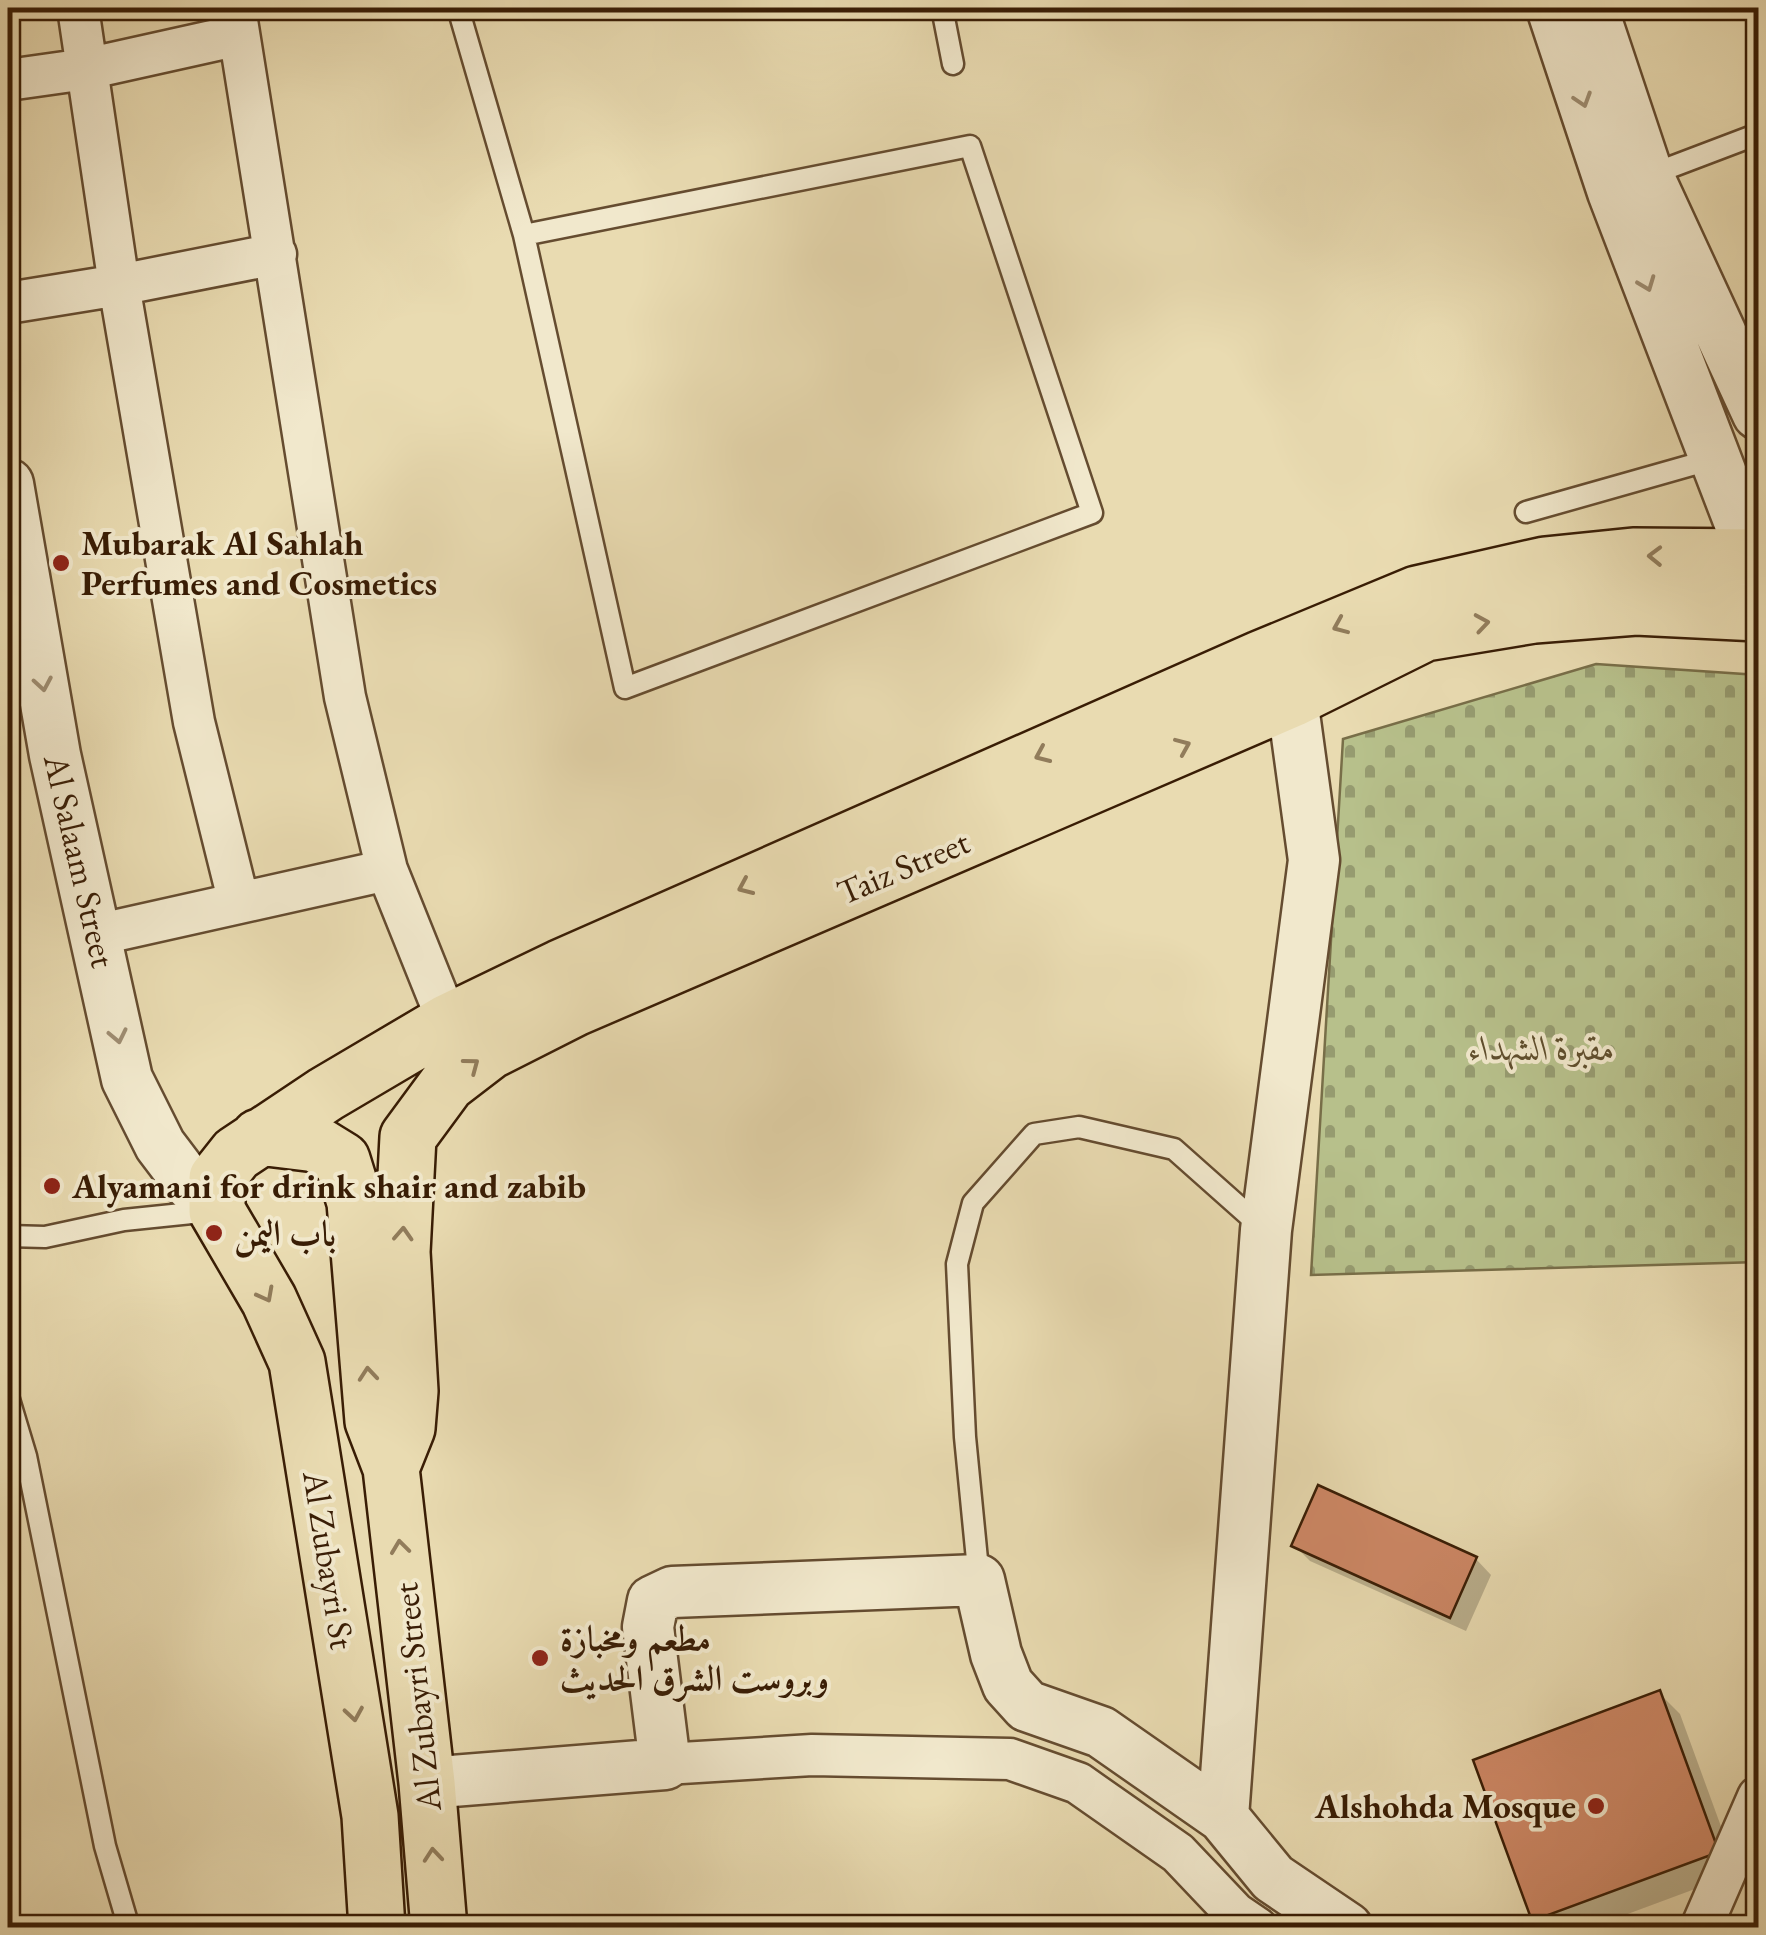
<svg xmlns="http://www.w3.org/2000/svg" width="1766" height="1935" font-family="'EB Garamond',Amiri,serif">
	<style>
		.cemetery { fill: url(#cemetery-stones); stroke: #786e48; stroke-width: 2.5 }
		.shadow { fill: #0003 }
		.building { fill: #ce8866; stroke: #391d05; stroke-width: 2.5 }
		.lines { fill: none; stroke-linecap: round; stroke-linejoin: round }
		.service-casing { stroke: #654c30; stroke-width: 25 }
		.minor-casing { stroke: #654c30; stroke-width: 45 }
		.tertiary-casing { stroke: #654c30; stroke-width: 55 }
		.primary-casing { stroke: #391d05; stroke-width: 60 }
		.service { stroke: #f1e8cc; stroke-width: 20 }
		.minor { stroke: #f1e8cc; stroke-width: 40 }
		.tertiary { stroke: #f1e8cc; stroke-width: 50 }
		.primary { stroke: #e9dbb1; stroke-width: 55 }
		.oneway { stroke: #9e8d72 }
		.oneway2 { stroke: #917c5b }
		.poi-dot { fill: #8f2418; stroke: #f1e8cc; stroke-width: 4 }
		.labels { text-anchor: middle; stroke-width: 8; stroke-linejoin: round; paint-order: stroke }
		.poi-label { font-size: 35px; font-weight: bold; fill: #391d05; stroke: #f1e8cc; text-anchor: start }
		.street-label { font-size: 35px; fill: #391d05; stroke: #f1e8cc }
		.park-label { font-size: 35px; font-style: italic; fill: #5f4e2d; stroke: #f1e8cc }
	</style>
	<defs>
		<pattern id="cemetery-stones" width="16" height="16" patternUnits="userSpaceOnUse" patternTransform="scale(2.5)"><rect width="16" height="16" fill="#b7c08b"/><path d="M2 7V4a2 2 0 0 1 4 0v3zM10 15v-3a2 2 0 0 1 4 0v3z" fill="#969b70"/></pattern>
	</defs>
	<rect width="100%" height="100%" fill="#e9dbb1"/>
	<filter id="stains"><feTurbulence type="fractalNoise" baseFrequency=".002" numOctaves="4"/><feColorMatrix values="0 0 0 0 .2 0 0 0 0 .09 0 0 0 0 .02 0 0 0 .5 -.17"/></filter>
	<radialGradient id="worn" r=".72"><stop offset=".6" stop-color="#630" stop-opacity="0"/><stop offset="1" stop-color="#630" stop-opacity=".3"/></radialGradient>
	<path class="cemetery" d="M1596,664L1758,675V1262L1311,1275L1343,739Z"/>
	<path class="shadow" d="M1294,1545L1476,1559L1491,1575L1466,1631L1310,1561Z
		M1659,1693L1680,1714L1738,1873L1590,1928H1542L1534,1920Z"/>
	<path class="building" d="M1318,1485L1477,1557L1450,1618L1291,1546Z
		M1660,1690L1719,1852L1532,1921L1473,1760Z"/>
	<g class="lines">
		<defs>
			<path id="service" d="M458,8L524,235L625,688L1092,513L970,146L524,235
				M942,8L953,64
				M1650,175L1758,134
				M1526,512L1713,459L1738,485L1758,482
				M8,1236L45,1237L124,1220L211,1211
				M8,1396L26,1456L105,1846L129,1928
				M979,1580L965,1437L957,1264L973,1203L1034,1134L1079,1127L1174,1149L1264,1229"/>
			<path id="minor" d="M78,8L119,285L194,722L239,903
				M235,8L345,697L387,870L448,1022
				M8,80L86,69L239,35
				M8,303L119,285L276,254
				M96,935L387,870
				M665,1764L812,1755L1010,1759L1078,1783L1178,1853L1235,1913L1257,1928
				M1701,1928L1758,1797"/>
			<path id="tertiary" d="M1552,8L1613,192L1753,557L1758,579
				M1592,8L1648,176L1758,414
				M8,484L55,755L127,1079L160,1145L188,1182L217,1211
				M1292,699L1314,860L1266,1230L1223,1817L1273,1878L1347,1928
				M427,1783L665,1764L648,1627L653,1601L672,1592L979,1580L996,1654L1008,1685L1027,1706L1101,1732L1223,1817"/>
			<path id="primary" d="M259,1137L316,1144L342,1160L355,1202L373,1421L391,1468L427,1783L439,1928
				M391,1468L407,1428L410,1391L402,1252L408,1137L447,1084L490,1051L575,1008L1292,699L1425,633L1534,615L1636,607L1758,613
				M377,1928L370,1816L297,1362L269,1300L217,1211V1178L236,1154L326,1094L448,1022L560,968L1260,659L1417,594L1545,565L1633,556L1758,557"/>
		</defs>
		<use href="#service" class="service-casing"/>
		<use href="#minor" class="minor-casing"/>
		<use href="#tertiary" class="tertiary-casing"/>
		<use href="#primary" class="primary-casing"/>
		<use href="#service" class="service"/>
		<use href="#minor" class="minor"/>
		<use href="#tertiary" class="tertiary"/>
		<use href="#primary" class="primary"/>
	</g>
	<defs><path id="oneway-chevron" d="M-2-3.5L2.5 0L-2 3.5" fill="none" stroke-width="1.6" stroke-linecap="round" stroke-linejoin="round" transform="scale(2.5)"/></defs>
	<g class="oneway">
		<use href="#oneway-chevron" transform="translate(1583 100) rotate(72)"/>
		<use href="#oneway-chevron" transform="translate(1647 284) rotate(69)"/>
		<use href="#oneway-chevron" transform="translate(43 684) rotate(80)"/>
		<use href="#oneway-chevron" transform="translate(118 1036) rotate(78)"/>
	</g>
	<g class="oneway2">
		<use href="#oneway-chevron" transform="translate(1655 556) rotate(-179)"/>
		<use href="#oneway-chevron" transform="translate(1482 623) rotate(-9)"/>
		<use href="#oneway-chevron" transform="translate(1340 626) rotate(157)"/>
		<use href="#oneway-chevron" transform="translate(1183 746) rotate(-23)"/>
		<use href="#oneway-chevron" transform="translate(1042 755) rotate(156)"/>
		<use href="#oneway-chevron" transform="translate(745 887) rotate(156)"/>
		<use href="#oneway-chevron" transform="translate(472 1065) rotate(-37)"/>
		<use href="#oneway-chevron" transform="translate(403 1234) rotate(-87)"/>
		<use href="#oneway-chevron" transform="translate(266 1295) rotate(62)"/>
		<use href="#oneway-chevron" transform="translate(368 1374) rotate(-95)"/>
		<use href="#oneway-chevron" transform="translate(400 1547) rotate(-97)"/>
		<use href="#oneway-chevron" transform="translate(354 1714) rotate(81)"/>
		<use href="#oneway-chevron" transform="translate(433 1855) rotate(-95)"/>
	</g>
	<g class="poi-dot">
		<circle cx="61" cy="563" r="10"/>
		<circle cx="52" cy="1186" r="10"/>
		<circle cx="214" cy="1233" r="10"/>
		<circle cx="540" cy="1658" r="10"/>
		<circle cx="1596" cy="1806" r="10"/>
	</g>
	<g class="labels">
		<g class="poi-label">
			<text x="81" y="555">Mubarak Al Sahlah<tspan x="81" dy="40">Perfumes and Cosmetics</tspan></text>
			<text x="72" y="1198">Alyamani for drink shair and zabib</text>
			<text x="234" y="1245">باب اليمن</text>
			<text x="560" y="1650">مطعم ومخبازة<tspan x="560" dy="40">وبروست الشرق الحديث</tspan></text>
			<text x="1576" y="1818" text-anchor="end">Alshohda Mosque</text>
		</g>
		<g class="street-label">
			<text transform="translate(80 861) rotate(77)" y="12">Al Salaam Street</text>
			<text transform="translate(903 867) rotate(-23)" y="12">Taiz Street</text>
			<text transform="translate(329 1560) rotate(81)" y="12">Al Zubayri St</text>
			<text transform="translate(417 1697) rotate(-96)" y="12">Al Zubayri Street</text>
		</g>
		<g class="park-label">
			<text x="1542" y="1060">مقبرة الشهداء</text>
		</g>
	</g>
	<rect width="1766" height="1935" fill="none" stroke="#e9dbb1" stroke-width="40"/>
	<rect x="10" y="10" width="1746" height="1915" fill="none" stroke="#391d05" stroke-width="5"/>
	<rect x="20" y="20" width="1726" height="1895" fill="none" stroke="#391d05" stroke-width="2.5"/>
	<rect width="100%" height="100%" filter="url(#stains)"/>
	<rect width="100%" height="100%" fill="url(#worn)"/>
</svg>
